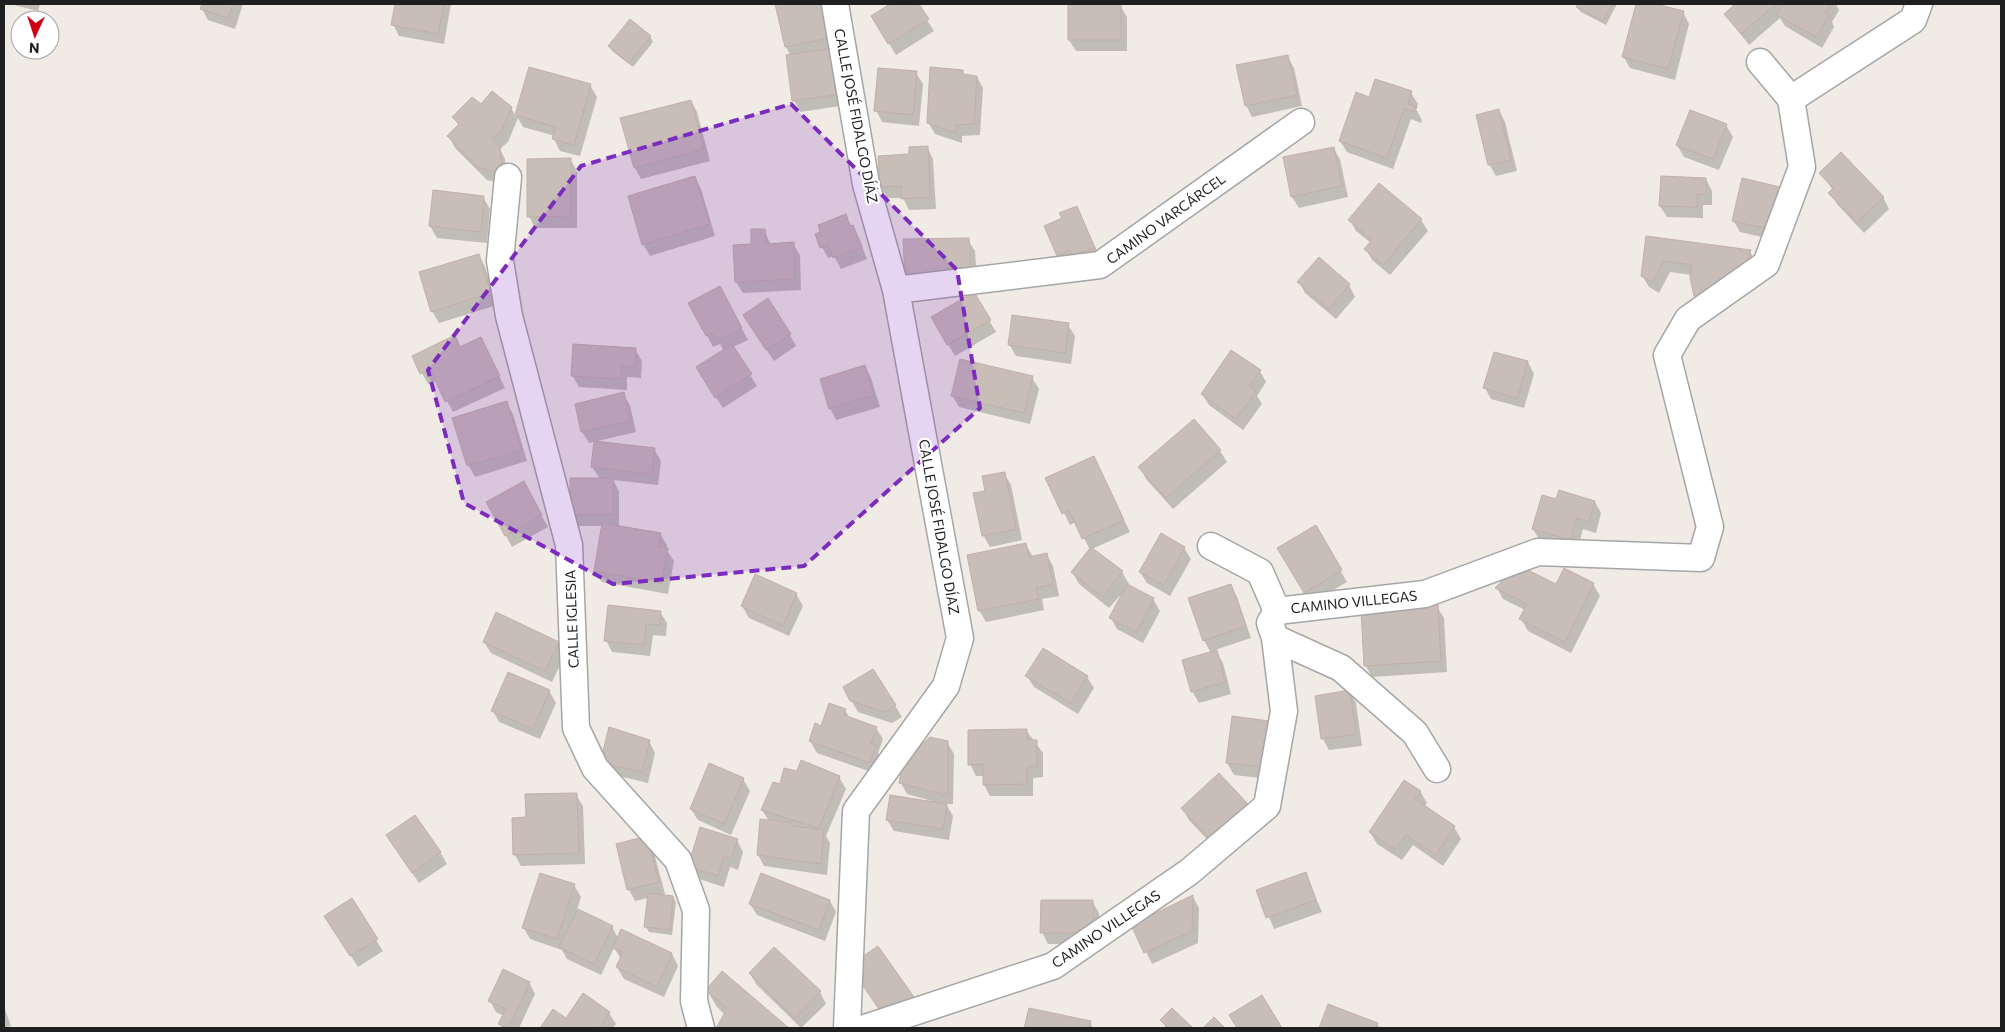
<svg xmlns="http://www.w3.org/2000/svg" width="2005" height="1032" font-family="Commissioner,sans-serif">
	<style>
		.shadow { fill: #0003 }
		.building { fill: #c8bdb7; stroke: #c2b0a6 }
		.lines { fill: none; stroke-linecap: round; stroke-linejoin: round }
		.street-casing { stroke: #a6a6a6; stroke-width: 29 }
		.street { stroke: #fff; stroke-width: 26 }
		.marked { fill: #7b2cbf; fill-opacity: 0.2; stroke: #7b2cbf; stroke-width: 4; stroke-dasharray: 10 6; stroke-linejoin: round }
		.labels { text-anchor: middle; stroke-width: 4.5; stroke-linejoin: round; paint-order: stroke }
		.street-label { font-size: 14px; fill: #1f1f1f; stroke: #fff }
	</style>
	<rect width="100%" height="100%" fill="#f0ebe4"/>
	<path class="shadow" d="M10,4H40L38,11Z
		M203,4H243L235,29L208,20L202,9Z
		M397,4H451L444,44L399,36L393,24Z
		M776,4H830L847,105L800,112L794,100L791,56L786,47Z
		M893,4H917L934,31L896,55L872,16Z
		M1579,4H1617L1606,25L1581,12L1577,7Z
		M1637,4H1650L1683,12L1689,24L1675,80L1630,68L1623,56Z
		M1737,4H1781L1783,6L1784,4H1836L1839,10L1832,22L1834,27L1822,48L1785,26L1780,18L1749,45L1725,14Z
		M1120,5L1127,17V51H1076L1069,40Z
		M650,36L653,42L633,67L612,51L609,46Z
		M1287,56L1294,68L1302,106L1252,117L1246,105Z
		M530,68L590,85L597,97L580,156L560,151L554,139L555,136L523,127L518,118L508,142L500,149L505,159L507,185L487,180L455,148L449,136L459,126L453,117L482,106L511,108L516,117Z
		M962,71L965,76L977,77L983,88L980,135L962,136V143L935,134L928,122Z
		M916,73L923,84L919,126L882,122L876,110Z
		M1411,93L1418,104L1416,109L1422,120L1421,123L1411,119L1393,169L1347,152L1340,141L1370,98Z
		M691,101L697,112L710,161L641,179L635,168L622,119Z
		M1499,111L1505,122L1517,171L1496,176L1489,164Z
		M1726,125L1733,137L1719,170L1684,157L1677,145Z
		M927,147L933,159L936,209L909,210L903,198H887L881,187L910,155Z
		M1333,148L1340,159L1348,197L1299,208L1292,197Z
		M570,159L577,171V228H535L529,216Z
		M1821,173L1883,197L1889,209L1864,233L1837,204L1830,193L1833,190Z
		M695,177L701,189L715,236L650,256L643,244Z
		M1706,179L1712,191V205H1703V218L1667,217L1660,206Z
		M1743,179L1780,241L1740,232L1733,220Z
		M434,192L483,197L490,209L487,243L437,238L430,226Z
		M1076,207L1101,259L1065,267L1046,227L1063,219Z
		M845,216L859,238L867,259L841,269L834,256L828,258L822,247Z
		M1350,220H1421L1428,231L1390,275L1372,260L1366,249L1371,243L1356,231Z
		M764,230L771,245L793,244L800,255L801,290L743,293L736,282L753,245Z
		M1647,237L1750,252L1757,263L1702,308L1695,296L1692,275L1670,272L1659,293L1649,287L1642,275Z
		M968,240L975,251L977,283L940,286Z
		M479,255L485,267L497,305L439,323L432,311Z
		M1299,282L1349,285L1355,297L1336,319L1305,293Z
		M974,294L996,332L955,356L932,317Z
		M726,299L748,340L733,347L757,386L723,408L704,379L724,351L720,344L713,347L690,303Z
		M1068,325L1075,336L1071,364L1016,356L1009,344Z
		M751,327L790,335L796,346L774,361Z
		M454,337L461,348L481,339L505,388L453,412L436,381L428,384L422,373Z
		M635,349L642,361L641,378L627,377V390L579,387L572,375Z
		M1528,362L1534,374L1524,408L1491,399L1485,388Z
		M865,366L871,378L880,407L836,420L830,408Z
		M1260,371L1266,382L1257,396L1262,404L1243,430L1209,405L1202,394Z
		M1032,378L1039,389L1030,424L959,407L952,395Z
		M623,394L630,405L636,432L589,443L582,432L576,405Z
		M506,403L513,414L527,461L475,477L469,466L454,419Z
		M1193,421L1220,451L1227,462L1173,509L1146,479L1140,467Z
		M654,449L661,461L658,485L613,480L619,491V527L660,534L667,545L666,549L674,561L668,594L602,582L595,571L603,526H578L572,514L600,479L592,467Z
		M1093,457L1130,532L1092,549L1122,572L1129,584L1127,585L1153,599L1160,611L1143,643L1117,629L1111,618L1125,590L1109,608L1079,584L1073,573L1090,550L1076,522L1070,525L1047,479Z
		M1004,473L1011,485L1022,540L990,547L983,535L987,492Z
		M523,483L548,527L512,547L488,503Z
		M1557,501L1595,502L1601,513L1596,533L1583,529L1577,551L1540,541L1533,529Z
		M1315,527L1347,582L1311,603L1279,548Z
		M1026,545L1033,557L1046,554L1053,566L1059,596L1042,599L1044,610L986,622L979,610Z
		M1184,548L1191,559L1170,596L1147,583L1140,572Z
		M1593,584L1600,596L1571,653L1528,631L1521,619L1525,610L1503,599L1497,588Z
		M1231,586L1237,597L1251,638L1215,650L1223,663L1231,694L1199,703L1192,691L1211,653L1204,640Z
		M796,594L803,606L789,636L749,618L742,606Z
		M1437,607L1444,618L1447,672L1372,677L1366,666Z
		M660,612L667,623L666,636L653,635L650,656L612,652L606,640Z
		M484,642L558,643L565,655L552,682L491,653Z
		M873,670L902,717L892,723L858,712L844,688Z
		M1027,676L1087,677L1094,688L1078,714L1034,687Z
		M549,691L556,703L540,739L499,722L493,711Z
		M1350,692L1356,703L1362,746L1329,750L1323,739Z
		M845,710L850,719L876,728L883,739L878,753L882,759L877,774L817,753L810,741L822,727Z
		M1234,718L1271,779L1234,775L1227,763Z
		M1026,730L1043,753V777L1033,778V796H990L984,785V776H976L970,764Z
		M649,741L655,753L648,783L619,776L611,763Z
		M947,742L954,754L953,804H946L953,816L949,840L894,831L887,820L932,801L907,794L901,783Z
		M839,777L846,789L826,836L830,843L827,875L764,866L758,855L769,821L762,810L780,786Z
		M743,779L750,791L731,835L698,820L691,809Z
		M1420,791L1427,803L1424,807L1454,827L1461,839L1443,866L1413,845L1402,860L1377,844L1370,832Z
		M576,795L583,806L585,864L521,866L515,855L527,818Z
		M1247,805L1253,816L1217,850L1189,820L1182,808Z
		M387,836L440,852L447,864L419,883Z
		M737,840L743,852L738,870L730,867L724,887L699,879L692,867Z
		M617,845L653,849L665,894L659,895L673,897L676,902L672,935L649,932L646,927L648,898L635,901L629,890Z
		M1305,873L1322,912L1274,929L1258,891Z
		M574,885L581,897L577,910L612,927L618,938L621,931L672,954L678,966L664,997L624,979L617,967L621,959L614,948L601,975L567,959L562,950L530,939L524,928Z
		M1193,897L1199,908L1198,943L1152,964L1133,925Z
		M830,901L836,912L825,941L757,915L750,904Z
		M1092,901L1099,913V938L1089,944H1048L1042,932Z
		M333,928L376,940L383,951L358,967Z
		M723,973L787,1028H718L725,1015L717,1007L707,990Z
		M750,974L820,992L826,1004L801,1028L757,985Z
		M529,982L535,994L519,1028H502L500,1024L504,1016L496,1012L490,1001Z
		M1329,1006L1377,1024L1380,1028H1320Z
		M4,1007L11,1026L5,1028H4Z
		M1030,1009L1090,1022L1093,1028H1025Z
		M553,1011L567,1020L609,1013L616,1024L613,1028H541Z"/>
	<path class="building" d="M202,4H233L228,18L200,9Z
		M395,4H444L438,34L391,25Z
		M775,4H827L834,37L785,47Z
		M890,4H919L929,19L888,44L871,16Z
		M1068,4H1121V40H1068Z
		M1578,4H1612L1603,21L1576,7Z
		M1636,4H1655L1684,11L1668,69L1622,57Z
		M1735,4H1776L1741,34L1724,14Z
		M1783,4H1830L1825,12L1829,14L1816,37L1777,15Z
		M630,19L651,36L629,63L608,46Z
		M835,48L842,94L792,101L786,55Z
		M1288,55L1297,95L1245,106L1236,65Z
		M529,67L591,84L574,145L552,139L556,127L515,115Z
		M930,67L963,70V74L977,76L974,124L956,125V133L927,123Z
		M878,68L917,71L913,115L874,111Z
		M1375,79L1412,91L1408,104L1417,107L1414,112L1404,109L1387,158L1339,141L1356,92L1369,97Z
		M492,91L512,107L501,131L492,139L500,146L502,174L479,168L447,136L459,124L452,117L472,97L481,104Z
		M691,100L704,149L634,168L620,118Z
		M1499,109L1511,160L1488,165L1476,115Z
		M1690,110L1727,124L1713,159L1676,145Z
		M928,146L930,197L901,199V186L880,187L878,156L909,154V147Z
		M1334,147L1342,186L1291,197L1283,157Z
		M1841,152L1884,197L1857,222L1828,193L1833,188L1819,173Z
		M571,158V216L527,217V159Z
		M695,176L710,224L642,245L628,196Z
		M1661,176L1706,178V194H1697V207L1659,206Z
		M1742,178L1784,188L1774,230L1732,221Z
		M1379,183L1422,219L1383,265L1364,249L1372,240L1348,220Z
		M433,190L484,196L481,232L429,226Z
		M1077,206L1095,248L1072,255L1070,250L1057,256L1044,226L1062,218L1059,213Z
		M846,214L850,226L853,225L862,247L833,258L828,245L820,248L815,234L820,232L818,225Z
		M751,229H765L766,244L794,242L795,279L735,282L733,245L751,244Z
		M1646,236L1751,250L1740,282L1712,301L1694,296L1690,277L1692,265L1664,261L1652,282L1641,276Z
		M969,238L971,271L905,279L903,239Z
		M479,254L491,293L431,312L419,272Z
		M1319,257L1350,284L1329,309L1297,282Z
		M720,286L742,328L717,341L712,333L706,336L688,303Z
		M974,292L991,320L947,345L931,317Z
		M768,298L791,334L766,350L743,315Z
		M1012,315L1069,323L1065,353L1008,345Z
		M455,335L460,347L481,337L500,376L445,402L430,369L420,374L412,356Z
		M573,344L636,348L635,367L621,366V379L571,376Z
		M732,344L752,374L715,398L696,367Z
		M1231,350L1261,370L1249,386L1256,391L1236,419L1201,394Z
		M1494,352L1528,361L1517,398L1483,388Z
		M960,359L1033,376L1024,413L951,396Z
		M865,365L874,395L829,409L820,379Z
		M624,392L630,421L581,432L575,404Z
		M507,401L522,450L467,466L452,418Z
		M1194,419L1221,450L1166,498L1138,467Z
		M594,441L655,448L652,474L591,467Z
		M1094,456L1124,520L1082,539L1069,510L1062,514L1045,478Z
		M1005,472L1016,529L982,536L973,493L985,491L982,476Z
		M570,478H613L614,514L570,515Z
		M524,481L542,515L505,536L486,502Z
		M1559,490L1595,501L1589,522L1577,518L1570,540L1532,529L1542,495L1556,499Z
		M602,523L661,533L658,547L668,548L662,583L594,571Z
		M1316,525L1342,570L1304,593L1277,548Z
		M1161,533L1185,547L1164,585L1139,572Z
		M1026,543L1029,557L1047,553L1053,584L1036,588L1039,599L978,611L967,555Z
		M1091,547L1123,571L1102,597L1071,572Z
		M1524,568L1556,584L1564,568L1594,583L1565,642L1519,619L1527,604L1495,588L1507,576Z
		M755,574L797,593L783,626L741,606Z
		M1127,584L1154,598L1137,632L1109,618Z
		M1231,584L1246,626L1203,641L1188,598Z
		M608,605L661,611L660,625L646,624L644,645L604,641Z
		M1438,605L1441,661L1364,666L1361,610Z
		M496,612L559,642L545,671L483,642Z
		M1043,648L1088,676L1071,703L1025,676Z
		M1217,650L1225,682L1191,692L1182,660Z
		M873,669L896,705L885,712L850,701L843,687Z
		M508,672L550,690L533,729L491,711Z
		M1350,690L1356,734L1321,739L1315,696Z
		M829,703L846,709L844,715L877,727L871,744L876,746L870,763L809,741L815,723L821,726Z
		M1232,716L1269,721L1265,767L1226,763Z
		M609,727L650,740L642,772L611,765L603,751Z
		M1027,729V740H1037V766L1027,767V784L983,785V764L968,765V730Z
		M930,737L948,741V793L942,794L899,783L903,761Z
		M801,760L840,776L819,828L761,810L773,782L780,784L784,768L797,771Z
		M709,763L744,778L724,824L690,809Z
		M1219,773L1248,804L1210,839L1181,808Z
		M1404,780L1421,791L1415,799L1455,826L1436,855L1406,835L1395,849L1369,832Z
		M577,793L579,853L513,855L512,818L526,817L525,794Z
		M890,795L947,804L943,829L886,820Z
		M415,815L441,852L412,873L386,835Z
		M760,819L792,823V826L824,830L821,864L757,855Z
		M700,827L738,839L731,859L724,856L718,876L691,867L689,863Z
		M647,836L659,882L627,890L616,844Z
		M1306,872L1316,900L1266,918L1256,890Z
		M540,873L575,884L557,939L522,928Z
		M761,873L830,900L819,930L749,904Z
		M648,893L673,896L670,930L644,927Z
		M1193,895L1192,931L1144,953L1131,925Z
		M352,898L378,939L350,956L324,916Z
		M1041,900H1093V926L1082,933H1040Z
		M578,909L613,926L594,964L559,947Z
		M621,929L672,953L657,987L616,967L623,952L613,948Z
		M878,946L914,997L885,1018L861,983L859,959Z
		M774,947L821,991L795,1018L749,973Z
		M503,969L530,982L508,1028L498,1024L506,1009L488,1001Z
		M722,971L789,1028H716L727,1009L706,990Z
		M583,993L610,1012L599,1028H540L553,1009L566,1018Z
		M1262,995L1282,1028H1237L1229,1015Z
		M1328,1004L1378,1023L1376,1028H1319Z
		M1029,1008L1091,1021L1089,1028H1024Z
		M1172,1008L1193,1028H1164L1166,1026L1160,1020Z
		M1214,1017L1225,1028H1203Z"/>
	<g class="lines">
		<defs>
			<path id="street" d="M835,4L866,184L896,290L960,638L946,686L856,811L847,1028
				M1791,99L1913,20L1919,4
				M508,177L500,261L509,316L569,545L576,728L595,768L678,860L696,910L694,1001L701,1028
				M896,290L1100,265L1301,122
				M1211,546L1260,572L1277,611
				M1275,638L1341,668L1415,733L1437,769
				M865,1028L1053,966L1189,872L1267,806L1284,711L1275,638L1270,623L1277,611L1425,594L1538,552L1701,558L1710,527L1667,355L1688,319L1766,264L1802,167L1791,99L1760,62"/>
		</defs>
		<use href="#street" class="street-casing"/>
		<use href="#street" class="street"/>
	</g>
	<path class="marked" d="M791,104L957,270L980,408L804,566L613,584L464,503L428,370L581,166Z"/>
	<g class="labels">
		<g class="street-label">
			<text transform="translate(856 116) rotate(79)" y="5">CALLE JOSÉ FIDALGO DÍAZ</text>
			<text transform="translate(1166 219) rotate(-36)" y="5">CAMINO VARCÁRCEL</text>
			<text transform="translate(939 527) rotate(80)" y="5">CALLE JOSÉ FIDALGO DÍAZ</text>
			<text transform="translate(1354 602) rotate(-6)" y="5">CAMINO VILLEGAS</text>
			<text transform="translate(572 619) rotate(-92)" y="5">CALLE IGLESIA</text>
			<text transform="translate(1106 929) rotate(-34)" y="5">CAMINO VILLEGAS</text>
		</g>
	</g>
	<rect width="2005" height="1032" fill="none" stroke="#1f1f1f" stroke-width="10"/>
	<g transform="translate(35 35) rotate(183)"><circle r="24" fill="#ffffff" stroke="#a5a5a5"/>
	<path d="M0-4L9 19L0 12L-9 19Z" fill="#cd0014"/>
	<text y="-8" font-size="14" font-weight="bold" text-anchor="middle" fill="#1f1f1f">N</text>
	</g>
</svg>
